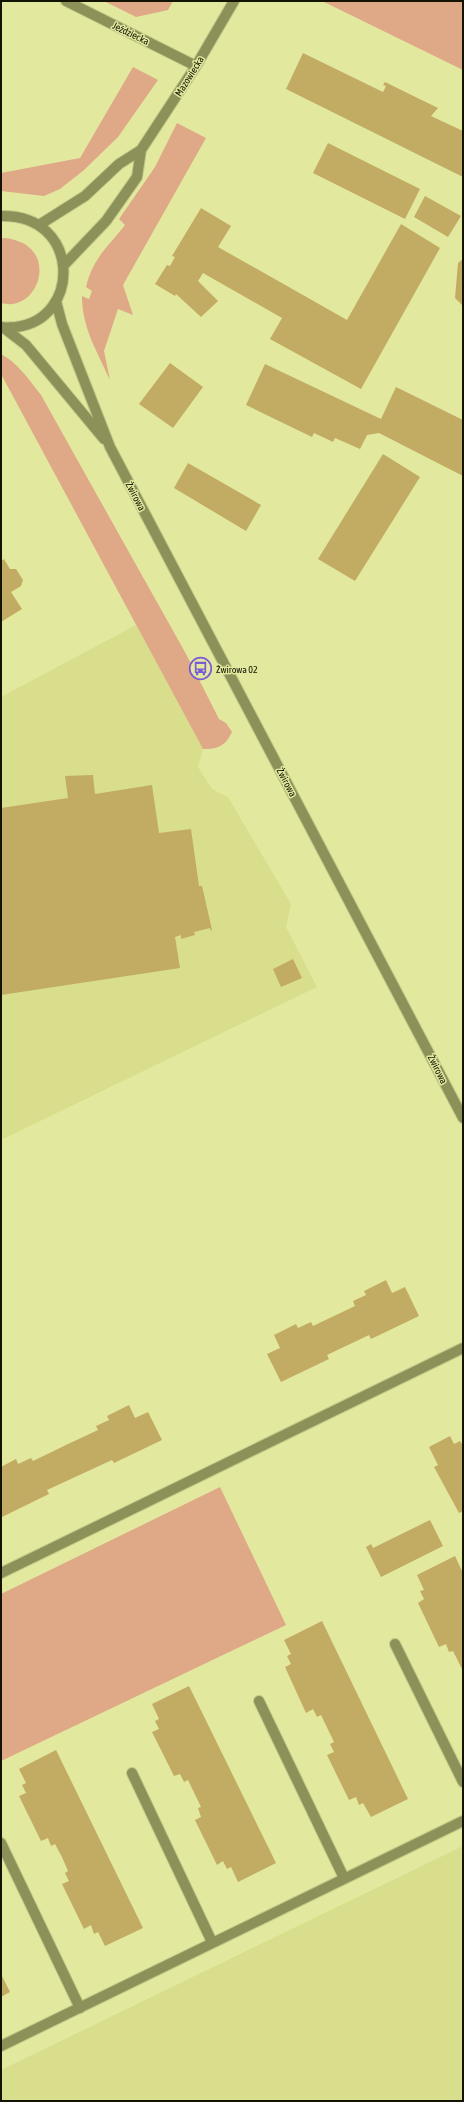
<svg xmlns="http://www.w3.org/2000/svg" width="464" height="2102" font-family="'Asap Condensed',sans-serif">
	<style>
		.built { fill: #d8de8b }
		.green { fill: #dfa886 }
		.building { fill: #c2ab63 }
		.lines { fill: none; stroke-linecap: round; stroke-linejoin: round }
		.minor-casing { stroke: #c1c785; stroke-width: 12 }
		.minor { stroke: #8c9059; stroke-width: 10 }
		.labels { text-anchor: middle; stroke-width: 3; stroke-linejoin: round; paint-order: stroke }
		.street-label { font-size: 10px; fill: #131400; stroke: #e2e99e }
		.poi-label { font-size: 10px; fill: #131400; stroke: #e2e99e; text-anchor: start }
	</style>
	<rect width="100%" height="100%" fill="#e2e99e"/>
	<path class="built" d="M136,625L203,749L198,767L212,789L228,797L291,904L286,927L317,987L1,1140V697Z
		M463,1846V2101H1V2070Z"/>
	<path class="green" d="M104,1H173L168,10L136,17Z
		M322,1H463V70Z
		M133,67L158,80L118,137L84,170L60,189L44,196L1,191V173L80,158Z
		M177,123L206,138L123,285L133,315L118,309L104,351L110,380C97,351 82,328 82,296L89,299L92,291L86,287C93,258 107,248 125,225L119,219L155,167Z
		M4,238C62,243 40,314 1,303V239Z
		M1,354C18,363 29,380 41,395L186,654L219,719L226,723L232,732C226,745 218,750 203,749L1,374Z
		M220,1487L286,1625L1,1761V1594Z"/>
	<path class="building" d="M303,53L383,92L386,86L383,85L385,82L438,108L431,116L463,131V177L286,89Z
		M328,143L420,189L405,219L313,173Z
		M425,196L461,216L448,237L414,217Z
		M201,208L231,226L218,247L347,320L401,224L440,248L361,389L270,339L282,318L203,273L198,281L218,301L201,317L176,294L175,296L155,284L167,265L170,266L175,257L172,256Z
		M463,259V306L455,298L458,263Z
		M170,363L203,387L173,428L139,404Z
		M265,364L381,419L396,387L463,420V476L379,433L367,435L360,449L335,438L333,442L314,433L312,437L246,405Z
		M383,454L420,477L355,581L318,559Z
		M188,463L261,505L246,531L174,488Z
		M4,559L10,569H16L23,580L21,586L11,592L22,609L1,622V561Z
		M93,775L95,794L152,785L159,833L191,829L199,886H202L212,930L211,931L210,928L194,932L195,935L181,939V935L175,937L180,968L1,995V808L68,798L65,776Z
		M293,959L302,978L281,987L273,969Z
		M386,1280L392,1293L405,1287L419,1316L371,1339L369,1335L327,1355L329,1359L281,1382L267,1354L280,1348L274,1335L296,1324L298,1328L311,1322L313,1326L355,1306L353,1301L366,1295L364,1291Z
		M129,1405L135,1418L148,1412L162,1440L114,1463L112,1460L47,1490L49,1494L2,1517L1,1467L16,1459L18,1464L31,1458L33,1461L66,1445L98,1430L96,1426L109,1420L107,1416Z
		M450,1436L454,1444L460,1441L463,1446V1511L459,1513L434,1467L438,1465L429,1447Z
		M430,1520L443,1546L381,1577L366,1547L371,1544L373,1548Z
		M455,1556L463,1573V1671L453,1651L449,1652L446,1644L439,1647L418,1603L424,1599L420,1591L424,1590L417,1575Z
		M322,1621L408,1799L371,1817L363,1803L359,1805L356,1797L349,1800L327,1755L334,1752L330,1744L334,1742L321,1715L317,1717L313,1709L306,1713L285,1667L291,1664L287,1656L291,1654L284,1640Z
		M189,1686L276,1863L238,1882L231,1867L227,1869L223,1861L217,1865L195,1820L201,1817L198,1808L201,1807L188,1780L184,1782L180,1774L174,1776L152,1732L159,1729L155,1721L159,1719L152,1704Z
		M56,1750L143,1928L105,1946L98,1932L94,1934L91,1925L84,1929L62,1884L69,1881L65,1873L68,1871L62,1857L55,1844L51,1846L48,1838L41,1841L19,1796L26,1793L22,1785L26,1783L19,1769Z
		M1,1974L10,1992L1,1997Z"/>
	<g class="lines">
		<defs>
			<path id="minor" d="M66,1L196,66
				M1,216C81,214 82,319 16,327C11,327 6,328 1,327
				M39,225L85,196L119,164L141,150
				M64,265L106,221L137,177L141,150L196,66L234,1
				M56,301L62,324L110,447L463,1118
				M4,328L26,345L104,439
				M1,1573L463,1348
				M395,1644L463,1782
				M259,1701L344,1878
				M132,1773L212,1942
				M1,1843L80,2008
				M1,2046L463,1821"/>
		</defs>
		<use href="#minor" class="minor-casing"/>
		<use href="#minor" class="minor"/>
	</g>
	<defs>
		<symbol id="bus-ring" viewBox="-11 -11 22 22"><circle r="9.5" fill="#e2e99e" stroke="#7c5bd6" stroke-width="1.5"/><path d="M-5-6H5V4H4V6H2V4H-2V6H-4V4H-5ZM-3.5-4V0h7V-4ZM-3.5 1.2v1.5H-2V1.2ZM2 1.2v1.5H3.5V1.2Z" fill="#7c5bd6"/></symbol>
	</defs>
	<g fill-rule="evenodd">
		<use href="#bus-ring" x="188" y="656" width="25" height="25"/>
	</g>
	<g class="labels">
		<g class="street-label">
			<text transform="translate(131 33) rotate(26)" y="4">Jeździecka</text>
			<text transform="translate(189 76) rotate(-58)" y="4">Mazowiecka</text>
			<text transform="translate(136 496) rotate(62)" y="4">Żwirowa</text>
			<text transform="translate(287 782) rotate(62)" y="4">Żwirowa</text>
			<text transform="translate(438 1069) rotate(63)" y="4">Żwirowa</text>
		</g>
		<g class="poi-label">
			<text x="216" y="673">Żwirowa 02</text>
		</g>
	</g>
	<rect width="464" height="2102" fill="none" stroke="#131400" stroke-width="4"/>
</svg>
